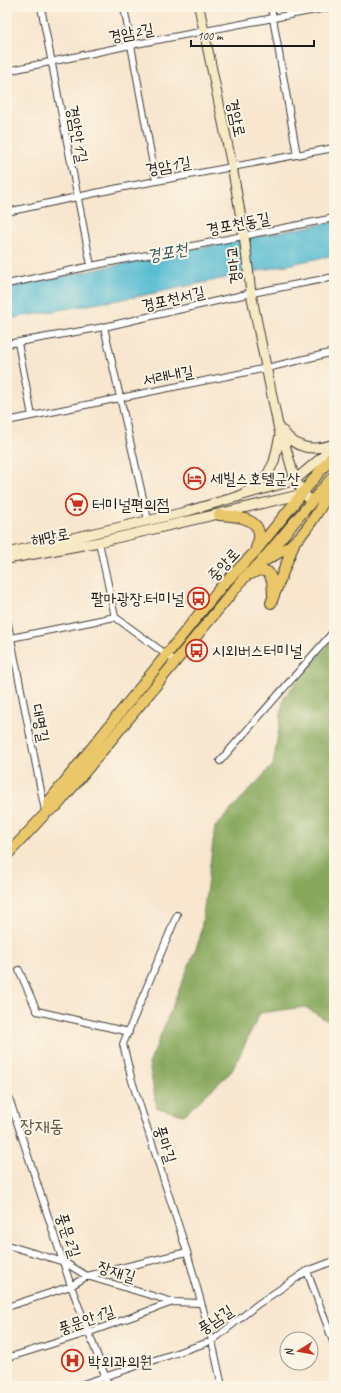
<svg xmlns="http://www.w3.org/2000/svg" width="341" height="1393" font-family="Caveat,'Poor Story',sans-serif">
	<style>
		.forest { fill: #86a75b; stroke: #51623c }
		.water { fill: #54bbd2; stroke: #386c77 }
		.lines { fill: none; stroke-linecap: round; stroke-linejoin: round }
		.street-casing { stroke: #3d3a37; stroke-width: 8 }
		.secondary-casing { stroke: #3d3a37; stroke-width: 11 }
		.primary-casing { stroke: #3d3a37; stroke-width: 12 }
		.street { stroke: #fff; stroke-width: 6 }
		.secondary { stroke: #f7e9c3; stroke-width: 9 }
		.primary { stroke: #eac769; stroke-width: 10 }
		.labels { text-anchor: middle; stroke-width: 4; stroke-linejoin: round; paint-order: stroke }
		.street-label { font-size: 16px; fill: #1c1c1c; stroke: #fcf5e5 }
		.poi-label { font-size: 16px; fill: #1c1c1c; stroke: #fcf5e5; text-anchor: start }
		.water-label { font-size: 17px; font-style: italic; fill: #325c65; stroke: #fcf5e5 }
		.quarter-label { font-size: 18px; fill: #625348; stroke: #fcf5e5 }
	</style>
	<rect width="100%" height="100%" fill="#fcf5e5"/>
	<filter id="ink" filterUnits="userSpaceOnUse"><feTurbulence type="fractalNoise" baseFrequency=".025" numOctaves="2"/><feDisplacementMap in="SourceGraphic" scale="8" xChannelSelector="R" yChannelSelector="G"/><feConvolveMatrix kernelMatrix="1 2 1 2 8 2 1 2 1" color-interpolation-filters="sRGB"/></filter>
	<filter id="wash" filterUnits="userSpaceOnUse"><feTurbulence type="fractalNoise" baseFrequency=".012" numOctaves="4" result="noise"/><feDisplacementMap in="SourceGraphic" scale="16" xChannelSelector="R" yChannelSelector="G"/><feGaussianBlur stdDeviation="0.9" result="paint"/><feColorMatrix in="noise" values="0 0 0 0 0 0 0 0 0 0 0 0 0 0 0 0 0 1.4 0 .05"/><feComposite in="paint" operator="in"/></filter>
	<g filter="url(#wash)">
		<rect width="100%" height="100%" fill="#f8e6cf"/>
		<path class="forest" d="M334,638V1025L305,1007L260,1013L232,1071L184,1115L157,1108L149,1064L200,938L215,827L273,765L284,697Z"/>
		<path class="water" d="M334,222V255L140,296L7,319V288L248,238Z"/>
	</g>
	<g filter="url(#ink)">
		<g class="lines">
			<defs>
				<path id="street" d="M41,7L91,266
					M124,7L156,181
					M271,7L297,155
					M7,71L131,45L331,7
					M7,212L119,188L334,148
					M7,284L91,266L334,218
					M104,327L148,520
					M18,343L32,416
					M7,344L104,327L247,294L334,277
					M7,421L267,368L334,352
					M99,542L115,617
					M115,617L175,661
					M7,619L45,811
					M11,638L115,617
					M220,761L334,631
					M177,915L123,1044L132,1081L187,1252L212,1341L222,1386
					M19,970L37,1011L129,1032
					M7,1092L71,1286L109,1386
					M7,1245L64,1262L87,1276L173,1302L200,1303
					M307,1271L334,1344
					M7,1307L71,1286L87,1276L187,1252
					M7,1358L90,1332L173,1302
					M77,1386L212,1341L258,1304L307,1271L334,1261
					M328,1386L334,1385"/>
				<path id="secondary" d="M199,7L232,166L244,235L251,293L280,435L274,462L267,475L257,485L238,497
					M283,431C297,450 313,451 334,444
					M282,434L295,480L307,497
					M7,553L181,513L295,480L334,447
					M7,559L99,542L303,494"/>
				<path id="primary" d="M219,515C239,516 269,519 256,548
					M264,561C275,555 286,550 295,541C312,526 322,503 334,485
					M251,574L259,570L268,572L272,580L273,594
					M271,603L294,544
					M46,813L50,800L220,588L254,553L334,454
					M7,855L46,813L57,806L244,578L260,563L334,475"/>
			</defs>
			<use href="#street" class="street-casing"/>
			<use href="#secondary" class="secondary-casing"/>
			<use href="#primary" class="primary-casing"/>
			<use href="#street" class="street"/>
			<use href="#secondary" class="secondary"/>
			<use href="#primary" class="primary"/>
		</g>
	</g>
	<defs>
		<symbol id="hotel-ring" viewBox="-11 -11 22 22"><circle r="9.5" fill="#fcf5e5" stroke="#c8321e" stroke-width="1.5"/><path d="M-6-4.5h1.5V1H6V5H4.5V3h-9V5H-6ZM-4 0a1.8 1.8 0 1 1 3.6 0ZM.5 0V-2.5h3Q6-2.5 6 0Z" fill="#c8321e"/></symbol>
		<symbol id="supermarket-ring" viewBox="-11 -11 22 22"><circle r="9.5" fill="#fcf5e5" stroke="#c8321e" stroke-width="1.5"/><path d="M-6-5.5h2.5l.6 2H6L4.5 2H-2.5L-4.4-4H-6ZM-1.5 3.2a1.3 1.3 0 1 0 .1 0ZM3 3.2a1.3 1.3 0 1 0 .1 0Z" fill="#c8321e"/></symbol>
		<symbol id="bus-ring" viewBox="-11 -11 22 22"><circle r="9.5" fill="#fcf5e5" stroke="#c8321e" stroke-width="1.5"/><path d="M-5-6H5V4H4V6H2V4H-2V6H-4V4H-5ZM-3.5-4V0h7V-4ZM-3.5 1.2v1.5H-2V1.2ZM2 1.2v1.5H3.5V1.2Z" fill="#c8321e"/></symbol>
		<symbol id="hospital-ring" viewBox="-11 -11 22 22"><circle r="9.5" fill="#fcf5e5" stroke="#c8321e" stroke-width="1.5"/><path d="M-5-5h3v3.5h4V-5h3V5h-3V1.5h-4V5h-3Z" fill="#c8321e"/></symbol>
	</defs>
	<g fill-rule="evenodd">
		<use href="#hotel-ring" x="182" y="466" width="25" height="25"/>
		<use href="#supermarket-ring" x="64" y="492" width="25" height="25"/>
		<use href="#bus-ring" x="186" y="586" width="25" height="25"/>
		<use href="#bus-ring" x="184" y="638" width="25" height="25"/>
		<use href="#hospital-ring" x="60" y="1348" width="25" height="25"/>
	</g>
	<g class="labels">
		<g class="street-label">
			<text transform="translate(131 32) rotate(-11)" y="6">경암2길</text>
			<text transform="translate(237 118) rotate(78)" y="6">경암로</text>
			<text transform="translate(78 134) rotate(80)" y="6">경암안1길</text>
			<text transform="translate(168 165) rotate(-10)" y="6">경암1길</text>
			<text transform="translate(238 223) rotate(-11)" y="6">경포천동길</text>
			<text transform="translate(233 265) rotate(-97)" y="6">경마교</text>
			<text transform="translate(173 298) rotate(-13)" y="6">경포천서길</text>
			<text transform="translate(168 375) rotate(-11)" y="6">서래내길</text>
			<text transform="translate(50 536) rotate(-10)" y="6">해망로</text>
			<text transform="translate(223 564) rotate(-47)" y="6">중앙로</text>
			<text transform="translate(41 723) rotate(79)" y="6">대명길</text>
			<text transform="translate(166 1144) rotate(72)" y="6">풍마길</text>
			<text transform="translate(69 1235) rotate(72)" y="6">풍문2길</text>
			<text transform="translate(117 1271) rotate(17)" y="6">장재길</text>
			<text transform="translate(86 1319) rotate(-19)" y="6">풍문안1길</text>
			<text transform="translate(215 1319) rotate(-34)" y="6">풍남길</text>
		</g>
		<g class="poi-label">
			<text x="210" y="484">세빌스호텔군산</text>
			<text x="92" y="510">터미널편의점</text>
			<text x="184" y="604" text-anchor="end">팔마광장.터미널</text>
			<text x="212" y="656">시외버스터미널</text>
			<text x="88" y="1367">박외과의원</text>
		</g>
		<g class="water-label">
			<text transform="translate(167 252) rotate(-11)" y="6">경포천</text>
		</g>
		<g class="quarter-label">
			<text x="42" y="1132">장재동</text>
		</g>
	</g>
	<rect width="341" height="1393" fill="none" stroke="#fcf5e5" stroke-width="24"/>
	<g transform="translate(299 1351) rotate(259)"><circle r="19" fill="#fcf5e5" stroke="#a29e95"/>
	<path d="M0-3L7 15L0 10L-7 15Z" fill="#c8321e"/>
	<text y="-6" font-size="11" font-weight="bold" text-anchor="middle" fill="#1c1c1c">N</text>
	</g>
	<path d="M191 40v6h123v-6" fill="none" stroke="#1c1c1c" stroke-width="2"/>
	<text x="197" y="40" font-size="12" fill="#1c1c1c" stroke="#fcf5e5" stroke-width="3" paint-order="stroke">100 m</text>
</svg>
